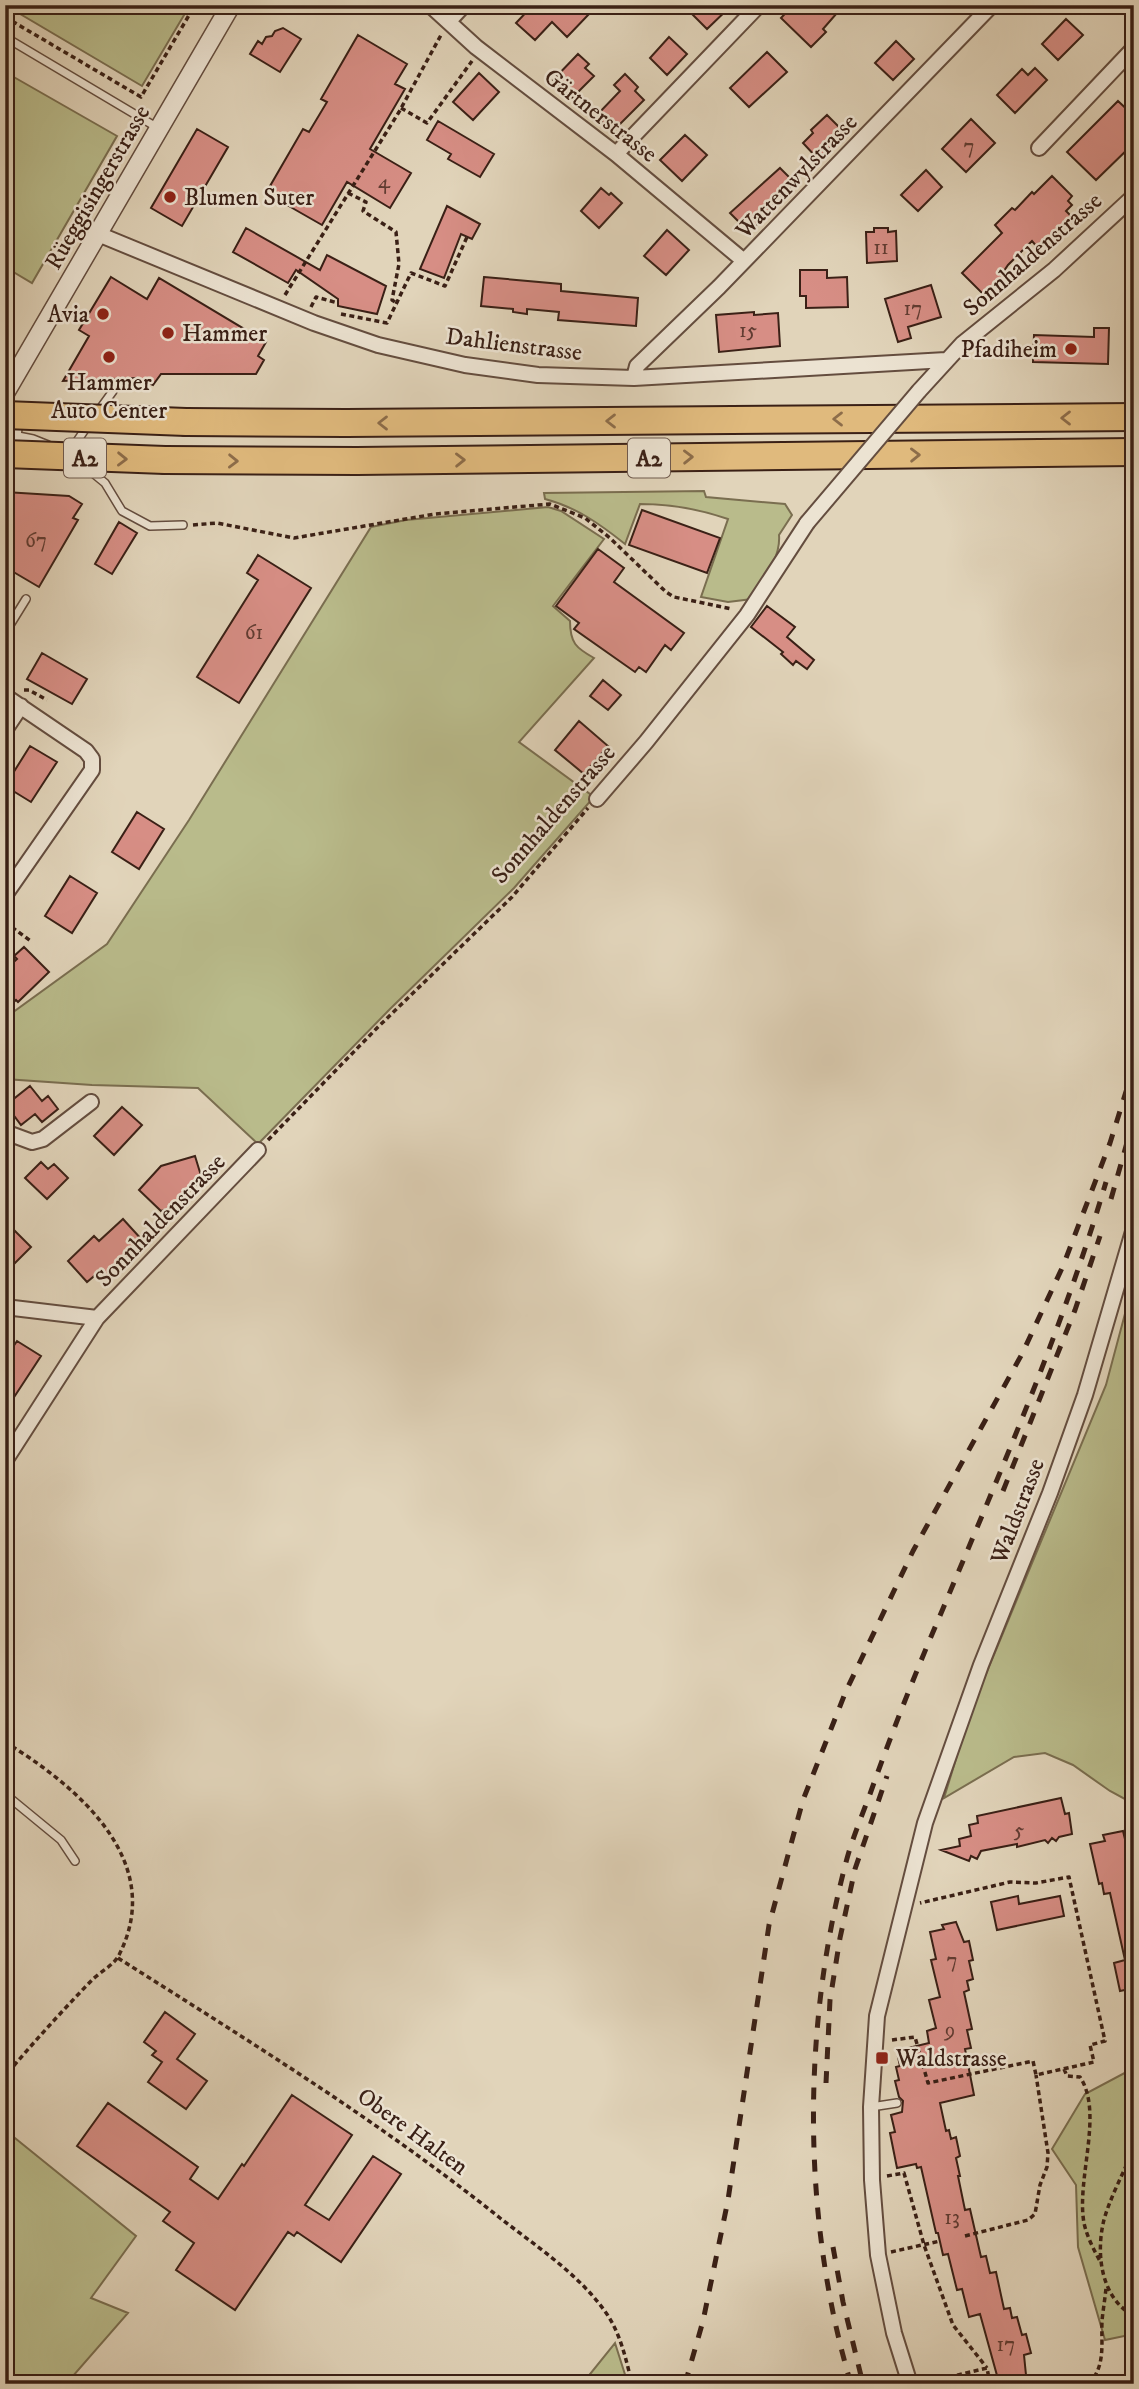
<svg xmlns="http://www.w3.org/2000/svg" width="1139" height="2389" font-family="'IM FELL DW Pica',serif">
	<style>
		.green { fill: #b9bb8b; stroke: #7a6e50; stroke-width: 2 }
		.building { fill: #d78e85; stroke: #3a2016; stroke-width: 2 }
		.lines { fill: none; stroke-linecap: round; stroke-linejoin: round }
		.service-casing { stroke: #644d3f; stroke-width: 10 }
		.minor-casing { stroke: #644d3f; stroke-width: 18 }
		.tertiary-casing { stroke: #644d3f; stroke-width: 21 }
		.motorway-casing { stroke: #3a2016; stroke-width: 30 }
		.path { stroke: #3a2016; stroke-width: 3.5; stroke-dasharray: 5 3.5; stroke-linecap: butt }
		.service { stroke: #ece3d2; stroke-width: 7 }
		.minor { stroke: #ece3d2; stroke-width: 14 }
		.tertiary { stroke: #ece3d2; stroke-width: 18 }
		.motorway { stroke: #e0ba7d; stroke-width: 26 }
		.rail { stroke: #3a2016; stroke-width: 5; stroke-dasharray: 12 12; stroke-linecap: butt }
		.minor-bridge-casing { stroke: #644d3f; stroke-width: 18; stroke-linecap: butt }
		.motorway-bridge-casing { stroke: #3a2016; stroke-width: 30; stroke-linecap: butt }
		.minor-bridge { stroke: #ece3d2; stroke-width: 14 }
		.motorway-bridge { stroke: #e0ba7d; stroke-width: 26 }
		.oneway { stroke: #8d6d4a }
		.poi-dot { fill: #8f2418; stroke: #ece3d2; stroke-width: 2.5 }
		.labels { text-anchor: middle; stroke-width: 5; stroke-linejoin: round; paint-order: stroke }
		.number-label { font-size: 21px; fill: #613c32 }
		.shield { fill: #ece3d2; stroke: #6f5a4e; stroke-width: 2 }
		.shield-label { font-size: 23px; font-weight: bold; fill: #3a2016 }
		.street-label { font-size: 24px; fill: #3a2016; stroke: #ece3d2 }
		.poi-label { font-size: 24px; fill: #3a2016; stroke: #ece3d2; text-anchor: start }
	</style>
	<rect width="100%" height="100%" fill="#e1d4ba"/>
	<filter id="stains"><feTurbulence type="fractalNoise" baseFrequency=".00286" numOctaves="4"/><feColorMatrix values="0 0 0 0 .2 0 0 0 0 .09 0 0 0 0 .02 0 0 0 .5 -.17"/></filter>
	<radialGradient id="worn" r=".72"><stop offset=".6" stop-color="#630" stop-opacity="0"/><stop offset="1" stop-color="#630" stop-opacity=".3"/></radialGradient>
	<path class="green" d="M5,5H190L142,86Z
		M5,72L117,136L32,283L5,267Z
		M704,491L706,497L785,504L792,515L779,535C781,558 763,580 752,599L728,602L701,597L728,519C699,509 671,504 640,504L625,544C600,524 576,507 545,499L544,493Z
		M548,507L561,511L604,539L553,606L570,621C570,643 576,648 594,658L519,742L594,797L514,888L390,1009L258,1144L198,1088L92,1085L5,1079V1018L107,944L189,820L371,527L406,520Z
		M1134,1280V1804L1110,1791L1073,1765L1045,1753L1014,1757L944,1798L971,1710L1106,1385Z
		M1134,2068V2334L1105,2340L1078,2247L1076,2185L1052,2149L1085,2094Z
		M5,2130L136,2236L91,2298L128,2313L66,2384H5Z
		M615,2343L628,2384H582Z"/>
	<path class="building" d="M533,5H582L590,13L567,37L552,22L535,40L516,23Z
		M683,5H732L707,29Z
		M793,5H844L823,29L826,32L811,47L781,18Z
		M1066,19L1083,35L1058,60L1042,44Z
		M283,28L301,39L280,72L250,54L258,41L262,44L266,37L272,36L275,31Z
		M358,35L407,64L395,84L405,89L370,149L411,173L390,208L347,182L322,225L266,193L303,129L309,132L327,102L321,99Z
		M669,37L687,54L667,75L650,58Z
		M896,41L914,59L893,80L875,63Z
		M767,52L787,72L749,107L730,88Z
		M578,54L589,64L585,68L594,76L572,98L553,80Z
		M1035,68L1047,80L1015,113L997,95L1022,69L1028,75Z
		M479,73L499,92L473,120L453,102Z
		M625,74L638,87L635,91L644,100L612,132L596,116L620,91L614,85Z
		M1118,101L1134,116V143L1096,180L1067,152Z
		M827,115L845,133L818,159L803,143L813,133L811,130Z
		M971,119L995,143L966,172L942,149Z
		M438,121L494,154L480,177L448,159L451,154L427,140Z
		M197,129L228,147L182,226L151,208Z
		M685,135L707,155L682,181L660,160Z
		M780,168L795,183L772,205L774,208L749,232L730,213Z
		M926,170L942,187L918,211L901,195Z
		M1052,176L1072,196L1068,201L1072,205L1066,211L1072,217L1038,248L1032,241L1008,265L1004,271L1012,280L998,294L991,287L983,294L962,273L1002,233L995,225L1012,208L1015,210L1032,192L1034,194Z
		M601,188L609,195L611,193L622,203L599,228L581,211Z
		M447,206L480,224L472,239L461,234L444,278L420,269Z
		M246,228L320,270L327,255L386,286L377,314L338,306V299L296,270L288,283L233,252Z
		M874,228H888V232L896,231L897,261L867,263L866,232H874Z
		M667,230L689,250L666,275L644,256Z
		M800,270H827V278L847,277L848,307L806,308V296H800Z
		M111,277L147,299L159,278L266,342L258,356L264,360L256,374H161L153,385L137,378L63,381L89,336L79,330Z
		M484,277L561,284V291L638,298L636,326L558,320L559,312L527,309V314L513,312V309L481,306Z
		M931,285L941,317L908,327L911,338L898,342L885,299Z
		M754,312V315L778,313L780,346L719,352L716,315Z
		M1094,328H1109L1108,364L1033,362L1034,335L1094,337Z
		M5,492L69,496L82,504L73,518L78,520L39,587L5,567Z
		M642,510L720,538L707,573L629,545Z
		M119,522L137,533L112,574L95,564Z
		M598,549L624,568L614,582L684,633L671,650L665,645L646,672L639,667L635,672L574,629L579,623L556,606Z
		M258,555L311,588L239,703L197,677L258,580L247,573Z
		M767,606L795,627L787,637L814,660L807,669L796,661L793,665L781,654L783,652L751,627Z
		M42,653L87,679L72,704L27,679Z
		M603,680L621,695L608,710L590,696Z
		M579,721L608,746L584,774L555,750Z
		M30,746L57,762L31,802L5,786Z
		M137,812L164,829L139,869L112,852Z
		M70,876L97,893L72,933L45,916Z
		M24,947L49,972L18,1002L16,1000L5,1010V970L17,959L14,956Z
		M30,1086L42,1101L48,1096L58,1109L42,1122L35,1114L21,1125L6,1105Z
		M122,1107L142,1125L114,1155L94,1136Z
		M195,1156L202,1179L182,1198L184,1204L161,1211L139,1190L161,1166Z
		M41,1162L48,1169L54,1164L68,1178L47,1199L25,1178Z
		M123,1219L143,1241L104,1278L99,1272L87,1282L68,1261L94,1236L99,1241Z
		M5,1221L31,1247L5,1273Z
		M17,1341L41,1356L5,1411V1359Z
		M1061,1798L1065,1814L1069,1813L1072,1834L1059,1837L1056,1841L1052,1838L1048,1843L1045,1840L1017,1847V1844L981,1851L977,1859L971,1856L969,1861L941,1850L960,1846L959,1839L971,1836L969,1825L978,1823L977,1816Z
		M1123,1831L1132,1868L1134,1867V1988L1120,1991L1114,1963L1125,1960L1110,1893L1104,1894L1102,1883L1099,1884L1090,1844L1105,1841L1103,1835Z
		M1018,1896L1019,1904L1060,1896L1064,1916L997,1930L991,1902Z
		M956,1922L964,1942L969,1941L973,1960L969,1961L973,1979L967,1981L969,1990L964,1992L972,2029L967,2030L971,2048L965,2049L974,2095L940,2103L946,2131L949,2130L951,2139L956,2137L960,2156L956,2158L960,2176H958L965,2210L970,2209L981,2257L986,2256L990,2273L996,2272L1004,2309L1010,2308L1012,2318L1017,2317L1022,2335L1026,2334L1031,2353L1024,2355L1026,2375L1013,2379V2376L998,2379L980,2314L969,2317L962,2289L957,2290L948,2254L943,2255L938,2233H936L921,2167L917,2168L916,2164L897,2168L890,2133L895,2132L891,2115L902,2112L903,2101L899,2097L895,2081L899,2080L896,2067L900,2066L898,2057L901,2056L900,2050L929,2043L927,2031L936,2028L929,2000L940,1997L931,1960L936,1959L930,1932L944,1929L942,1925Z
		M165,2012L195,2034L177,2059L207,2081L186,2109L148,2082L162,2062L152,2055L156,2051L144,2042Z
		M292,2095L352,2135L305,2205L329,2220L373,2156L401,2174L341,2262L297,2232L294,2236L288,2232L235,2310L176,2270L194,2243L163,2221L170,2212L77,2146L108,2103L198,2167L190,2179L218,2199L242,2164L244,2166Z"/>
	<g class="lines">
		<defs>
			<path id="service" d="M5,37L158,128
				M97,413L113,391
				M13,435L33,439L48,445
				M71,450L88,425
				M83,465L105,483L122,511L150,526L183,525
				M5,633L26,599
				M5,1794L61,1840L75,1861
				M871,2107L897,2103"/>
			<path id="minor" d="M430,5L476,47L616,154L744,261
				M449,21L464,5
				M1039,148L1134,48
				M616,154L759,5
				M98,234L314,323L378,345L465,365L538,375L634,378L946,360
				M634,378L637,366L719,287L992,5
				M919,391L962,344L1054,270L1134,196
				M5,696L86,751L92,759V770L5,895
				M5,730L21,706
				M597,799L646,742L747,615L807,523
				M5,1132L32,1142L43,1139L91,1102
				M5,1307L97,1318
				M5,1461L97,1318L258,1150
				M910,2384L894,2333L878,2255L872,2180L871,2107L877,2016L925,1823L981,1665L1050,1493L1085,1395L1134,1228"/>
			<path id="tertiary" d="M5,393L231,5
				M5,411C15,422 15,434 5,444"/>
			<path id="motorway" d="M186,422L346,423L1134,417
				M165,460L357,461L1134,452"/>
		</defs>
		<use href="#service" class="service-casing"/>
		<use href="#minor" class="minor-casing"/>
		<use href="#tertiary" class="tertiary-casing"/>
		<use href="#motorway" class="motorway-casing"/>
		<path class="path" d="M5,17L141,97L195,5
			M401,108L427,123L472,61
			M348,193L366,202L363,211L396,232L399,264L392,300L398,304
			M285,295L399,112L441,35
			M311,307L316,297L338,303
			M341,314L387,323L411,273L445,286L467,237
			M193,525L217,523L294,538L435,514L550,504L585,518L610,538L666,592L674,597L732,609
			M24,690H29L47,700
			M5,922L32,942
			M268,1140L377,1028L512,897L588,808
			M5,1742C77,1786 167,1861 119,1955C114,1965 100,1972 92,1980C62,2011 33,2043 5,2076
			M118,1958C249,2041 380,2122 500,2218C536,2246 577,2273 604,2310C620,2331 626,2359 632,2384
			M892,2040L915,2037L928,2083L1033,2061L1036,2075L1094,2062L1090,2045L1105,2041L1069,1877L1036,1883L1010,1882L920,1903
			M1064,2069L1067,2076L1080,2077C1104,2113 1076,2179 1084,2223C1087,2237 1094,2250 1101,2263
			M1134,2149C1125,2169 1107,2204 1103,2224C1096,2257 1102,2299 1134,2316
			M887,2176L904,2173L924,2245L953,2325L987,2368
			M965,2236L1028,2220L1035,2214L1040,2185L1047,2167L1048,2153L1036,2075
			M891,2252L940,2241
			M924,2383L987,2368L990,2384
			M1089,2384C1106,2365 1101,2344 1102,2321C1103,2310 1105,2299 1106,2288"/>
		<use href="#service" class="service"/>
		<use href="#minor" class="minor"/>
		<use href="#tertiary" class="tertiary"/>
		<use href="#motorway" class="motorway"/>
		<path class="rail" d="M1111,1199L1134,1118
			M1003,1491L1075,1310L1100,1236
			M826,2083L830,2000L840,1938L855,1869L887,1776
			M833,2247L843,2302L863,2384
			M685,2384L703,2321L728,2200L769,1925L803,1800L846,1691L913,1551L1022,1354L1063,1266L1110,1143L1134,1066
			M851,2384C802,2220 802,2030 845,1866C851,1842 861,1818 870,1794C891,1735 914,1676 939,1618C999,1475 1062,1331 1106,1182"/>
		<defs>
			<path id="minor-bridge" d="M807,523L919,391"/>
			<path id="motorway-bridge" d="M5,415L186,422
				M5,454L165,460"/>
		</defs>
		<use href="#minor-bridge" class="minor-bridge-casing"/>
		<use href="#motorway-bridge" class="motorway-bridge-casing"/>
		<use href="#minor-bridge" class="minor-bridge"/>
		<use href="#motorway-bridge" class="motorway-bridge"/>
	</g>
	<defs><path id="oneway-chevron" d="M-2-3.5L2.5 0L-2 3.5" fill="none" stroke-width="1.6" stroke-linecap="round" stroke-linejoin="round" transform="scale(1.75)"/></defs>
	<g class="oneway">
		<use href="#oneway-chevron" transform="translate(1066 418) rotate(180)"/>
		<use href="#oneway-chevron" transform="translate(838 419) rotate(180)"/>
		<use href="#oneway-chevron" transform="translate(611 421) rotate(180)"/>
		<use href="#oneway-chevron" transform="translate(383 423) rotate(180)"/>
		<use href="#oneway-chevron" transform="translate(915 455) rotate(-1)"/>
		<use href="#oneway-chevron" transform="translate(688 457) rotate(-1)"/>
		<use href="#oneway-chevron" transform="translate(122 459) rotate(1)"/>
		<use href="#oneway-chevron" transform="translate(460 460) rotate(-1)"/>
		<use href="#oneway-chevron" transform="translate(233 461) rotate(1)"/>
	</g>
	<g class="poi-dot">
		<circle cx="170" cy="197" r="7"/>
		<circle cx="103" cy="314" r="7"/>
		<circle cx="168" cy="333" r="7"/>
		<circle cx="1071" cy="349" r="7"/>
		<circle cx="109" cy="357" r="7"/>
		<rect x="875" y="2051" width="14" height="14" rx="3.5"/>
	</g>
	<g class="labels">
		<g class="number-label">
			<text x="969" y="153">7</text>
			<text x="384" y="188">4</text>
			<text x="881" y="254">11</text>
			<text x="913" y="315">17</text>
			<text x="748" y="337">15</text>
			<text x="36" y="547">67</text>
			<text x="254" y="639">61</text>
			<text x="1019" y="1837">5</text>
			<text x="952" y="1967">7</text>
			<text x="950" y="2037">9</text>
			<text x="952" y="2224">13</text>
			<text x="1006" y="2351">17</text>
		</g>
		<g class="shield">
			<rect x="64" y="438.5" width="42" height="39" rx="5"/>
			<rect x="628" y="438.5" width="42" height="39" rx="5"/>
		</g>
		<g class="shield-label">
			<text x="85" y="466">A2</text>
			<text x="649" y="466">A2</text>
		</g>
		<g class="street-label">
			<text transform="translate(601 115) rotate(38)" y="8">Gärtnerstrasse</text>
			<text transform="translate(796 176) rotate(-46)" y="8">Wattenwylstrasse</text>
			<text transform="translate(97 187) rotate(-60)" y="8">Rüeggisingerstrasse</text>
			<text transform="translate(1032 254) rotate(-41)" y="8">Sonnhaldenstrasse</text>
			<text transform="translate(514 344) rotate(7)" y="8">Dahlienstrasse</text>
			<text transform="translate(553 814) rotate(-49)" y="8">Sonnhaldenstrasse</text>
			<text transform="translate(160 1220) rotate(-46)" y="8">Sonnhaldenstrasse</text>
			<text transform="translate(1017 1511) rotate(-69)" y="8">Waldstrasse</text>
			<text transform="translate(413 2131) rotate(36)" y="8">Obere Halten</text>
		</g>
		<g class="poi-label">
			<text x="184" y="205">Blumen Suter</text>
			<text x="89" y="322" text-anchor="end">Avia</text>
			<text x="182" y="341">Hammer</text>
			<text x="1057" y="357" text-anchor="end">Pfadiheim</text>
			<text x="109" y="390" text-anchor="middle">Hammer<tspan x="109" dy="28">Auto Center</tspan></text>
			<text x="896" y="2066">Waldstrasse</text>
		</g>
	</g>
	<rect width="1139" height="2389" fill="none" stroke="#e1d4ba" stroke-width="28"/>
	<rect x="7" y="7" width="1125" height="2375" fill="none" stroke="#3a2016" stroke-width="3.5"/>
	<rect x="14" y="14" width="1111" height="2361" fill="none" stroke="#3a2016" stroke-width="2"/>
	<rect width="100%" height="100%" filter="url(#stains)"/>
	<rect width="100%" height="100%" fill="url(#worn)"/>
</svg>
